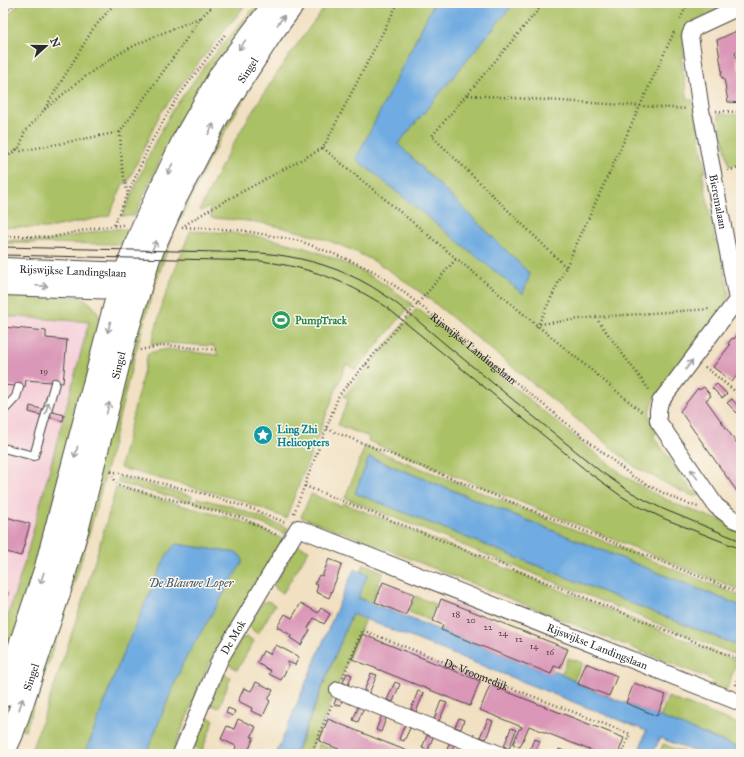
<svg xmlns="http://www.w3.org/2000/svg" width="744" height="757" font-family="'IM FELL Great Primer',serif">
	<style>
		.built { fill: #f5cfd9 }
		.green { fill: #abc165; stroke: #6b7648 }
		.water { fill: #70abe1; stroke: #4e6b86 }
		.building { fill: #da97b7 }
		.lines { fill: none; stroke-linecap: round; stroke-linejoin: round }
		.service-casing { stroke: #494642; stroke-width: 10 }
		.minor-casing { stroke: #494642; stroke-width: 18 }
		.tertiary-casing { stroke: #494642; stroke-width: 22 }
		.secondary-casing { stroke: #494642; stroke-width: 24 }
		.path { stroke: #494642; stroke-width: 2.5; stroke-dasharray: 1 3; stroke-linecap: butt }
		.service { stroke: #fff; stroke-width: 8 }
		.minor { stroke: #fff; stroke-width: 16 }
		.tertiary { stroke: #fff; stroke-width: 20 }
		.secondary { stroke: #fff; stroke-width: 22 }
		.tram { stroke: #2b2b2b; stroke-width: 1 }
		.oneway { stroke: #a0a0a0 }
		.labels { text-anchor: middle; stroke-width: 3; stroke-linejoin: round; paint-order: stroke }
		.number-label { font-size: 9px; fill: #57464e }
		.street-label { font-size: 11px; fill: #2b2b2b; stroke: #fbf7ec }
		.leisure-label { font-size: 11px; font-weight: bold; fill: #27864d; stroke: #fbf7ec; text-anchor: start }
		.culture-label { font-size: 11px; font-weight: bold; fill: #0d838f; stroke: #fbf7ec; text-anchor: start }
		.water-label { font-size: 12px; font-style: italic; fill: #43586b; stroke: #fbf7ec }
	</style>
	<rect width="100%" height="100%" fill="#fbf7ec"/>
	<filter id="ink" filterUnits="userSpaceOnUse"><feTurbulence type="fractalNoise" baseFrequency=".025" numOctaves="2"/><feDisplacementMap in="SourceGraphic" scale="8" xChannelSelector="R" yChannelSelector="G"/><feConvolveMatrix kernelMatrix="1 2 1 2 8 2 1 2 1" color-interpolation-filters="sRGB"/></filter>
	<filter id="wash" filterUnits="userSpaceOnUse"><feTurbulence type="fractalNoise" baseFrequency=".012" numOctaves="4" result="noise"/><feDisplacementMap in="SourceGraphic" scale="16" xChannelSelector="R" yChannelSelector="G"/><feGaussianBlur stdDeviation="0.9" result="paint"/><feColorMatrix in="noise" values="0 0 0 0 0 0 0 0 0 0 0 0 0 0 0 0 0 1.4 0 .05"/><feComposite in="paint" operator="in"/></filter>
	<g filter="url(#wash)">
		<rect width="100%" height="100%" fill="#f1e0c1"/>
		<path class="built" d="M3,300L84,306L99,330L3,642Z"/>
		<path class="green" d="M19,3H247L184,81L160,114L128,182L123,184L109,216L48,228L3,227V22Z
			M258,3H262L266,8L206,77L182,117L162,156L135,215L133,216H122L153,146L173,109L204,67Z
			M328,3H434L357,159L530,274L398,144L514,3H729L685,27L682,34L685,57L681,58L688,100H693L706,172H702L715,241H719L729,294L726,306L657,395C647,412 647,416 657,433L653,436L693,492L697,489L701,495L693,496L681,491L635,467L427,297C411,286 396,274 379,264C341,242 299,230 256,222C241,220 226,219 211,218V211L209,207L201,211L200,209C209,191 218,173 227,155C256,102 291,51 328,3Z
			M251,84L252,85L209,159L182,218H171L180,197Z
			M706,112L712,113L723,168L718,170Z
			M718,114L741,115V164L729,166Z
			M109,229H128V231L123,244L3,243V240L47,241Z
			M190,231C209,232 229,232 248,235C307,244 365,266 412,304L356,370L346,364L286,518L240,500L120,468L148,353L167,349L218,355L214,346L166,343L151,345L163,302Z
			M171,232L173,236L172,238C141,318 124,400 103,483C81,567 53,650 25,731L16,728L129,338Z
			M3,294L81,297C93,303 99,312 102,325L3,684V631L25,561L89,322L3,316Z
			M417,308L596,454L626,477L649,491L678,505L713,518L734,524L733,529L741,533V587L740,590L368,441L369,437L338,425L348,400L344,396Z
			M365,446L741,596V606L370,457L355,493L741,647V657L345,498Z
			M118,477L192,496L191,502L117,483Z
			M116,488L241,521L283,539L208,665L172,754H146L183,663L237,553L176,544L121,658L85,754H30C62,666 91,578 116,488Z
			M311,494L341,506L343,503L737,661L726,691L711,685L713,680L341,531L340,532L301,517Z
			M197,498L231,506L288,528L286,534L244,516L195,503Z
			M297,545L309,550L283,593L276,589L274,585Z
			M364,564L383,572L371,603L358,597L368,574L361,572Z
			M415,596L435,604L429,620L409,612Z
			M268,601L275,605L258,634L251,629L249,626L263,602Z
			M352,614L365,619L310,754H296Z
			M247,637L254,641L237,670L230,665L228,662L242,638Z
			M568,658L583,663L574,680L561,675Z
			M224,674L231,677L219,708L212,705L209,702L219,676Z
			M668,697L741,725L740,748L660,717Z
			M207,717L214,720L202,751L195,748L192,744L202,718Z
			M319,744L344,754H315Z
			M663,744L688,754H659Z"/>
		<path class="water" d="M434,3H514L398,144L530,274L523,294L356,159Z
			M369,457L741,606V647L355,493Z
			M176,544L237,553L241,556L243,561L183,663L146,754H85L121,658L166,556L173,547Z
			M354,569L368,574L358,598L552,674L554,670L562,673L561,675L577,681V684L741,749V754H700L660,738L653,754H638L646,731L352,614L295,754H276L337,608Z"/>
		<g id="blocks">
			<path class="building" d="M741,29V54L739,50L735,52L739,71H741V76H740L741,79V103L728,102L724,78H722L721,72H722L717,40Z
				M3,327L46,331V338L67,340L63,383L26,380L25,387L3,385Z
				M741,329V370L732,382L713,367L730,345L728,344L732,338L734,339Z
				M717,384L727,394L722,398L712,388Z
				M704,387L711,396L706,400L741,449V497L680,411L698,388L699,390Z
				M732,399L741,409L737,413L727,403Z
				M30,406L64,415L63,421L29,412Z
				M3,516L30,524L21,556L3,551Z
				M329,559L342,564L329,598L316,592L318,585L315,584L319,575L322,576Z
				M383,582L414,594L406,615L375,602Z
				M3,592L8,593L3,607Z
				M441,599L568,649L560,668L554,666L551,674L441,630L443,625L433,621Z
				M301,603L318,613L321,608L330,614L324,624L314,618L308,628L310,630L301,645L290,638L291,635L277,627L285,614L292,618Z
				M362,634L480,681L470,706L352,659Z
				M276,645L299,657L295,665L288,662L287,664L289,665L281,680L269,674L271,671L257,663L263,651L270,654Z
				M586,663L617,676L609,696L578,684Z
				M347,673L352,675L348,685L343,682Z
				M371,673L377,675L369,693L364,691Z
				M256,682L273,690L268,700L270,701L263,716L251,711L252,708L238,701L244,688L251,691Z
				M395,682L400,684L393,702L387,700Z
				M634,683L666,695L657,716L626,703Z
				M490,685L624,738L618,754H600L529,726L520,747L513,744L519,729H521L522,727L480,710Z
				M418,691L424,693L416,712L411,709Z
				M337,697L343,699L340,706L334,704Z
				M441,701L447,703L439,721L434,719Z
				M359,705L364,707L358,722L353,720Z
				M228,708L235,711L233,716L226,713Z
				M382,714L387,716L381,732L376,730Z
				M459,718L464,720L461,729L455,727Z
				M238,719L256,727L251,737H254L247,754L235,749L236,746L221,739L227,726L234,729Z
				M328,719L387,743L415,754H351L331,746L319,741Z
				M488,719L493,721L486,739L480,737Z
				M405,724L411,726L404,741L399,739Z
				M511,728L516,730L509,749L504,746Z
				M428,733L434,735L428,750L422,748Z
				M534,739L540,741L534,754H528Z
				M450,741L455,743L452,751L447,749Z
				M559,749L564,751L563,754H557Z"/>
		</g>
	</g>
	<g filter="url(#ink)">
		<use href="#blocks" fill-opacity="0" stroke="#494642" stroke-width="1"/>
		<g class="lines">
			<defs>
				<path id="service" d="M3,411L16,397L19,387
					M3,448L34,456L55,383"/>
				<g id="minor">
					<path id="s3" d="M741,6L698,26L692,30L690,36L701,110L737,300L660,402L658,411V421L716,506L733,519L741,522"/>
					<path d="M338,690L499,754"/>
					<path id="s4" d="M181,754L220,659L298,528L741,703"/>
				</g>
				<g id="tertiary">
					<path id="s5" d="M3,268L127,273L138,280"/>
					<path d="M3,285L119,289L134,285"/>
				</g>
				<g id="secondary">
					<path d="M3,696L46,567L119,289L143,226L183,141L221,74L275,3"/>
					<path id="s6" d="M3,754L12,734L59,593L78,527L125,338L149,258L175,200L218,116L271,34L294,3"/>
				</g>
			</defs>
			<use href="#service" class="service-casing"/>
			<use href="#minor" class="minor-casing"/>
			<use href="#tertiary" class="tertiary-casing"/>
			<use href="#secondary" class="secondary-casing"/>
			<g class="path">
				<path d="M544,3L432,136L566,267"/>
				<path d="M3,15L14,3"/>
				<path d="M201,17L216,3"/>
				<path d="M680,19L688,3"/>
				<path d="M468,95L687,109"/>
				<path d="M716,111L741,112"/>
				<path d="M120,132L122,168L128,195"/>
				<path d="M323,148L643,413"/>
				<path d="M17,149L21,151L120,132L190,34L201,17C172,30 141,40 114,57C89,72 66,92 44,110"/>
				<path d="M3,160L20,147L24,133L44,110L93,29L115,3"/>
				<path d="M728,170L741,168"/>
				<path d="M114,225L150,144L175,101L226,33"/>
				<path d="M185,225L212,208L323,148L398,3"/>
				<path id="s1" d="M182,227L240,230L300,241L347,259L373,271L401,290L632,476C653,488 675,500 698,507"/>
				<path d="M3,236L53,237L94,228L123,225"/>
				<path d="M596,318L650,391"/>
				<path d="M540,324L596,317L710,309"/>
				<path d="M537,327L566,267L674,32"/>
				<path d="M140,350L166,345L216,350"/>
				<path d="M366,364L370,368"/>
				<path d="M705,367L741,396"/>
				<path d="M327,429L741,593"/>
				<path d="M111,471L205,494L255,510L284,522"/>
				<path d="M111,472L117,485L242,518L277,535"/>
				<path d="M305,486L741,660"/>
				<path d="M294,513L339,395L456,259"/>
				<path id="s2" d="M343,677L362,630L630,734L621,754"/>
				<path d="M736,685L741,673"/>
				<path d="M311,754L332,704"/>
			</g>
			<use href="#service" class="service"/>
			<use href="#minor" class="minor"/>
			<use href="#tertiary" class="tertiary"/>
			<use href="#secondary" class="secondary"/>
			<path class="tram" d="M3,247L261,253C296,256 328,264 360,280C393,297 421,324 450,348C500,389 550,430 600,471L629,491L645,500L663,509L741,541
				M3,255L261,261C311,268 342,279 385,306L587,471L621,496L638,506L665,519L741,549"/>
		</g>
		<defs><path id="oneway-shaft" d="M-6 0H5M1.5-3L5.5 0L1.5 3" fill="none" stroke-width="1.6" stroke-linecap="round" stroke-linejoin="round"/></defs>
		<g class="oneway">
			<use href="#oneway-shaft" transform="translate(281 20) rotate(-53)"/>
			<use href="#oneway-shaft" transform="translate(242 45) rotate(126)"/>
			<use href="#oneway-shaft" transform="translate(211 129) rotate(-62)"/>
			<use href="#oneway-shaft" transform="translate(170 169) rotate(115)"/>
			<use href="#oneway-shaft" transform="translate(154 246) rotate(-66)"/>
			<use href="#oneway-shaft" transform="translate(42 286) rotate(2)"/>
			<use href="#oneway-shaft" transform="translate(109 327) rotate(105)"/>
			<use href="#oneway-shaft" transform="translate(689 365) rotate(-53)"/>
			<use href="#oneway-shaft" transform="translate(47 408) rotate(-74)"/>
			<use href="#oneway-shaft" transform="translate(108 408) rotate(-76)"/>
			<use href="#oneway-shaft" transform="translate(76 452) rotate(105)"/>
			<use href="#oneway-shaft" transform="translate(694 474) rotate(-125)"/>
			<use href="#oneway-shaft" transform="translate(42 578) rotate(108)"/>
			<use href="#oneway-shaft" transform="translate(21 704) rotate(-72)"/>
		</g>
	</g>
	<defs>
		<symbol id="stadium-disc" viewBox="-11 -11 22 22"><circle r="9.5" fill="#2e9e5b" stroke="#fbf7ec"/><path d="M0-5a6.5 5 0 1 0 0 10a6.5 5 0 1 0 0-10ZM-3.5-1.8h7v3.6h-7Z" fill="#fff"/></symbol>
		<symbol id="sight-disc" viewBox="-11 -11 22 22"><circle r="9.5" fill="#0f9aa8" stroke="#fbf7ec"/><path d="M0-6L1.8-2.2L6-1.7L2.9 1.2L3.7 5.4L0 3.3L-3.7 5.4L-2.9 1.2L-6-1.7L-1.8-2.2Z" fill="#fff"/></symbol>
	</defs>
	<g fill-rule="evenodd">
		<use href="#stadium-disc" x="270" y="309" width="22" height="22"/>
		<use href="#sight-disc" x="252" y="424" width="22" height="22"/>
	</g>
	<g class="labels">
		<g class="number-label">
			<text x="44" y="374">19</text>
			<text x="456" y="617">18</text>
			<text x="471" y="623">20</text>
			<text x="488" y="630">22</text>
			<text x="503" y="636">24</text>
			<text x="519" y="642">12</text>
			<text x="534" y="649">14</text>
			<text x="550" y="655">16</text>
		</g>
		<g class="street-label">
			<text dy="4" stroke="none"><textPath href="#s6" startOffset="730">Singel</textPath></text>
			<text dy="4" stroke="none"><textPath href="#s3" startOffset="229">Bieremalaan</textPath></text>
			<text dy="4" stroke="none"><textPath href="#s5" startOffset="70">Rijswijkse Landingslaan</textPath></text>
			<text dy="4" stroke="none"><textPath href="#s1" startOffset="325">Rijswijkse Landingslaan</textPath></text>
			<text dy="4" stroke="none"><textPath href="#s6" startOffset="406">Singel</textPath></text>
			<text dy="4" stroke="none"><textPath href="#s4" startOffset="128">De Mok</textPath></text>
			<text dy="4" stroke="none"><textPath href="#s4" startOffset="577">Rijswijkse Landingslaan</textPath></text>
			<text dy="4" stroke="none"><textPath href="#s2" startOffset="173">De Vroomedijk</textPath></text>
			<text dy="4" stroke="none"><textPath href="#s6" startOffset="82">Singel</textPath></text>
		</g>
		<g class="leisure-label">
			<text x="295" y="324">PumpTrack</text>
		</g>
		<g class="culture-label">
			<text x="277" y="433">Ling Zhi<tspan x="277" dy="13">Helicopters</tspan></text>
		</g>
		<g class="water-label">
			<text x="191" y="587">De Blauwe Loper</text>
		</g>
	</g>
	<rect width="744" height="757" fill="none" stroke="#fbf7ec" stroke-width="16"/>
	<g transform="translate(46 46) rotate(69)" stroke="#fbf7ec" stroke-width="3" paint-order="stroke">
	<path d="M0-3L7 15L0 10L-7 15Z" fill="#2b2b2b"/>
	<text y="-6" font-size="11" font-weight="bold" text-anchor="middle" fill="#2b2b2b">N</text>
	</g>
</svg>
